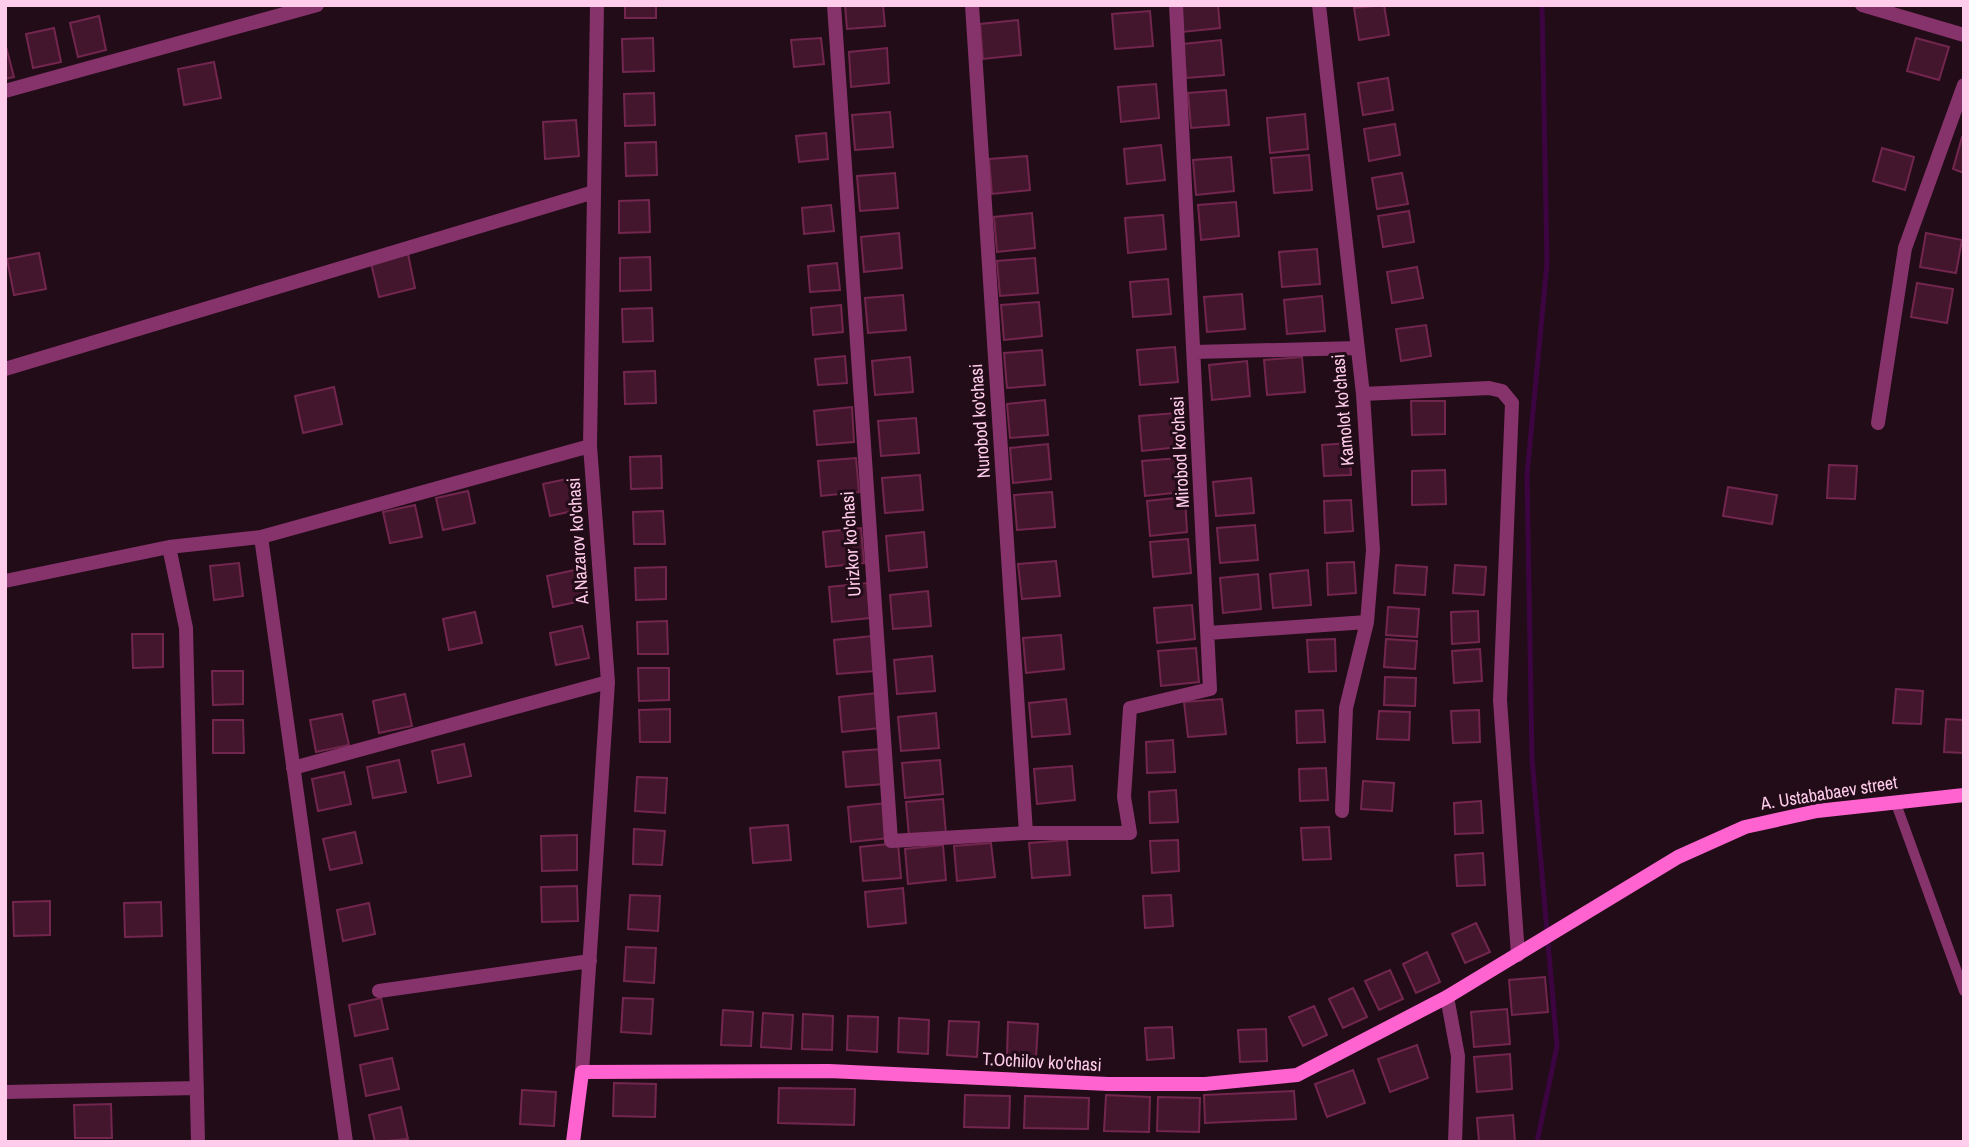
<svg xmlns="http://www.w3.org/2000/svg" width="1969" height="1147" font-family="'Archivo Narrow',sans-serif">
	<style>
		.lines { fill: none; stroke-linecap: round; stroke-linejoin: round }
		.stream { stroke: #3c0541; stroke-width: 5 }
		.building { fill: #44162e; stroke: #72264e; stroke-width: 2 }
		.lane { stroke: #85336a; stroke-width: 10 }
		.street { stroke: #85336a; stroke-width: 14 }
		.secondary { stroke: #ff63cf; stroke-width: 14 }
		.labels { text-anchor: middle; stroke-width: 6; stroke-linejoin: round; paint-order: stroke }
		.street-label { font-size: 18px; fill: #ffcceb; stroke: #220c18 }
	</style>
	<rect width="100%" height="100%" fill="#220c18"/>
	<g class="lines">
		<path class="stream" d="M1537,1142L1557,1046L1532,759L1527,475L1547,263L1542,5"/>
	</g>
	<path class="building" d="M625,5H656V18H625Z
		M845,5H883L885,26L847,29Z
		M1180,5H1218L1220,28L1182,32Z
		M1384,5L1389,35L1359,40L1354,8Z
		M1150,11L1153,46L1115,49L1112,14Z
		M99,16L106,50L78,57L70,23Z
		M1018,20L1021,55L983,59L980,24Z
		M54,28L61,62L33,68L26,34Z
		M653,38L654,71L623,72L622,39Z
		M821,38L824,64L794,67L791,40Z
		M1916,38L1949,47L1939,80L1907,71Z
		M1221,40L1224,75L1186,78L1183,44Z
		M5,43L14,77L5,79Z
		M887,48L889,83L851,87L849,52Z
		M214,62L221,98L184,105L178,69Z
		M1388,78L1393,110L1363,115L1358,83Z
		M1156,84L1159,118L1121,122L1118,87Z
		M1226,90L1229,125L1191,128L1188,93Z
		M654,93L655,125L625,126L624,94Z
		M890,112L893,147L855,150L852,115Z
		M1305,114L1308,149L1270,153L1267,118Z
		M576,120L579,156L545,159L543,122Z
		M1395,124L1400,155L1369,161L1364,129Z
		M826,133L828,159L799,162L796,136Z
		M1962,137H1964V173L1953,169Z
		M656,142L657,175L626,176L625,143Z
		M1161,145L1165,180L1127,184L1124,149Z
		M1882,148L1914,157L1905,190L1873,181Z
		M1309,155L1312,190L1274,193L1271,158Z
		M1027,156L1030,190L992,194L989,159Z
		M1231,157L1234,191L1196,195L1193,160Z
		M895,173L898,208L860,211L857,176Z
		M1402,173L1408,204L1377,209L1372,178Z
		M649,200L650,232L619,233V201Z
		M1236,202L1239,236L1201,240L1198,205Z
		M831,205L834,231L804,234L802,208Z
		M1409,211L1414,242L1383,247L1378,216Z
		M1032,213L1035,248L997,252L994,217Z
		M1163,215L1166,249L1128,253L1125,218Z
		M899,233L902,268L864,272L861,237Z
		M1926,233L1962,240L1956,273L1920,267Z
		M1317,249L1320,284L1282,287L1279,252Z
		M39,253L46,289L14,295L7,259Z
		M408,254L415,288L379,297L371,263Z
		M650,257L651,290L620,291V258Z
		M1035,258L1038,293L1000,296L997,261Z
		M837,263L840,290L810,292L808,266Z
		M1417,267L1423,298L1392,303L1387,272Z
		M1168,279L1171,314L1133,317L1130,282Z
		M1917,283L1953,289L1947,323L1911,317Z
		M1242,294L1245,329L1207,332L1204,297Z
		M903,295L906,330L868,333L865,298Z
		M1322,296L1325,331L1287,334L1284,300Z
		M1039,302L1042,336L1004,340L1001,305Z
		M841,305L843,332L813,335L811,308Z
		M652,308L653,341L623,342L622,309Z
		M1426,325L1431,356L1401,361L1396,329Z
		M1175,347L1178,382L1140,385L1137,350Z
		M1042,350L1045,385L1007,388L1004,353Z
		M845,356L847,383L818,385L815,359Z
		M910,357L913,392L875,395L872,361Z
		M1302,357L1305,392L1267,395L1264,360Z
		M1247,361L1250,396L1212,400L1209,365Z
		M655,371L656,403L625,404L624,372Z
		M334,387L342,424L303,433L295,396Z
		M1045,400L1048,435L1010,438L1007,404Z
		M1411,401H1445V434L1412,435Z
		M852,407L854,442L817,445L814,411Z
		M1176,413L1179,447L1142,451L1139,416Z
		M916,418L919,453L881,456L878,421Z
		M1349,443L1351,475L1324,476L1322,445Z
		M1048,444L1051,479L1013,483L1010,448Z
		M661,456L662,488L631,489L630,457Z
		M856,458L859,492L821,496L818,461Z
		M1180,458L1183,492L1145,496L1142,461Z
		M1829,465L1857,466L1855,499L1827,498Z
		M1445,470L1446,504L1412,505V471Z
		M920,475L923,510L885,513L882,478Z
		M576,477L582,509L550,516L543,484Z
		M1251,478L1254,513L1216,516L1213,482Z
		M1728,487L1777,495L1772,524L1723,516Z
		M468,491L475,523L443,530L436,498Z
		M1052,492L1055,527L1017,530L1014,495Z
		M1185,497L1187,532L1150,536L1147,501Z
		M1351,500L1353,531L1325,533L1324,501Z
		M415,505L422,537L390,543L383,512Z
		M663,511L665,544H634L633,512Z
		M1255,525L1258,560L1220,563L1217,528Z
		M861,528L864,563L826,567L823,532Z
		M924,532L927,567L889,571L886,536Z
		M1188,539L1191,573L1153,577L1150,542Z
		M1056,561L1060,596L1022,599L1018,564Z
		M1354,562L1356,593L1328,595L1327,563Z
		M239,563L243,596L214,600L210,566Z
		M1396,565L1427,567L1425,595L1394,593Z
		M1455,565L1486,567L1484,595L1453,593Z
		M666,567V599L636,600L635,568Z
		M579,569L586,600L553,607L547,576Z
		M1308,570L1311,605L1273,608L1270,574Z
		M1258,574L1261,609L1223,613L1220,578Z
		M867,583L870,618L832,622L829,587Z
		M928,591L931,626L893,629L890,595Z
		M1192,605L1195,639L1157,643L1154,608Z
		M1388,607L1419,609L1417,637L1386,635Z
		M1478,611L1479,642L1452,644L1451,612Z
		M475,612L482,643L449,650L443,619Z
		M667,621L668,654H638L637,622Z
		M582,626L589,658L556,665L550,633Z
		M132,634H163V667L133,668Z
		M1061,635L1064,669L1026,673L1023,638Z
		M872,636L875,671L837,674L834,640Z
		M1335,639L1336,671L1309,672L1307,640Z
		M1386,639L1417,641L1415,669L1384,667Z
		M1196,648L1199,682L1161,686L1158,651Z
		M1480,649L1482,681L1454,683L1452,651Z
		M932,656L935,691L897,694L894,660Z
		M638,668H669V700L639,701Z
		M212,671H243V704L213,705Z
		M1385,677L1416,678L1415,706L1384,705Z
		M1896,689L1923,691L1921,724L1893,723Z
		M877,693L880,728L842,732L839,697Z
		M405,694L412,726L379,733L373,701Z
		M1066,699L1070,734L1032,737L1029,703Z
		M1222,699L1226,734L1188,737L1184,702Z
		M670,709V742H640L639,710Z
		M1323,710L1325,742L1297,743L1296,711Z
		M1479,710L1480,742L1453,743L1451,711Z
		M1379,711L1410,712L1409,740L1377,739Z
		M936,713L939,748L901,751L898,717Z
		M342,714L349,745L316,752L310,720Z
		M1946,719L1964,720V753L1944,752Z
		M213,720H243L244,753H213Z
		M1173,740L1175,772L1147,773L1146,742Z
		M464,744L471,776L438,783L432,751Z
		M881,749L884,784L846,787L843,752Z
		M399,760L406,792L373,798L367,767Z
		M940,760L943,794L905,798L902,763Z
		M1072,766L1075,800L1037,804L1034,769Z
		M1326,768L1328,800L1300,801L1299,769Z
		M344,772L351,804L318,811L312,779Z
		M637,777L667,778L665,813L635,811Z
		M1363,781L1394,783L1392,811L1361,809Z
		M1176,790L1178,822L1150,823L1149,792Z
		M943,799L946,834L909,837L906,802Z
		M1481,801L1483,833L1455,834L1454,803Z
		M886,803L889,838L851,842L848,807Z
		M788,825L791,860L753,863L750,828Z
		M1329,827L1331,859L1303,860L1301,828Z
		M634,829L665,831L662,865L633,864Z
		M355,832L362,863L330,870L323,839Z
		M577,835V870L542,871L541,836Z
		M1067,840L1070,875L1032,878L1029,843Z
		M1178,840L1179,871L1152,873L1150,841Z
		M898,843L901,878L863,881L860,847Z
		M991,843L995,877L957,881L954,846Z
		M943,845L946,880L908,884L905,849Z
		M1483,853L1485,885L1457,886L1455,855Z
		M577,886L578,921L542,922L541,887Z
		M903,888L906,923L868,927L865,892Z
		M630,895L660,896L658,931L628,929Z
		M1171,895L1173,926L1145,928L1143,896Z
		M50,901V935L14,936L13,902Z
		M161,902L162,936L125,937L124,903Z
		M369,903L375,934L343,941L337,910Z
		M1476,923L1490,952L1465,963L1452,934Z
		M626,947L656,948L654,983L624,981Z
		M1427,952L1440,982L1416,993L1403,964Z
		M1390,970L1403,999L1379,1010L1365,981Z
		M1545,977L1548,1012L1512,1015L1509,980Z
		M1353,988L1367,1017L1343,1028L1329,999Z
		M381,998L388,1029L355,1036L349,1005Z
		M623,998L653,999L651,1034L621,1032Z
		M1314,1006L1327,1035L1303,1046L1289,1017Z
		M1507,1009L1510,1044L1474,1047L1471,1012Z
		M723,1010L753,1012L751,1046L721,1045Z
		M763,1013L793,1015L791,1049L761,1047Z
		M803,1014L833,1016L832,1050L802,1049Z
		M848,1016L878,1017L877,1052L847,1050Z
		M899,1018L929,1020L928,1054L898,1052Z
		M949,1021L979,1022L977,1057L947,1055Z
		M1008,1022L1038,1024L1036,1058L1007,1056Z
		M1172,1027L1174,1058L1147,1060L1145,1028Z
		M1266,1029L1267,1061L1240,1062L1238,1030Z
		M1417,1045L1428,1078L1390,1092L1378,1059Z
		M1510,1054L1512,1089L1477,1092L1474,1057Z
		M392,1058L399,1089L366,1096L360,1065Z
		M1353,1070L1365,1103L1327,1117L1315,1084Z
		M614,1083L656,1084L655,1117L613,1116Z
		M779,1088L855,1089L854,1125L778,1123Z
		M522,1090L556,1092L554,1126L520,1124Z
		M1294,1091L1296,1119L1205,1123L1204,1095Z
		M965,1095L1010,1096L1009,1128L964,1127Z
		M1106,1095L1150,1097L1149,1132L1104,1131Z
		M1025,1096L1089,1098L1088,1129L1024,1128Z
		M1158,1097L1200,1098L1199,1132L1157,1131Z
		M111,1104L112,1138H75L74,1105Z
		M401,1107L408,1139L375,1142L369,1115Z
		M1513,1115L1515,1142H1479L1477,1118Z"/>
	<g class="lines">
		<path class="lane" d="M1895,801L1964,991"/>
		<path class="street" d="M834,5L891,841L1026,833H1130L1124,797L1130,708L1210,689L1176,5
			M972,5L1026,833
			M1319,5L1363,394L1373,550L1367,622L1346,708L1342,811
			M1862,5L1964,35
			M5,91L317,5
			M1194,352L1357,348
			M5,369L594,192
			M1363,394L1489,388L1502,391L1512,403L1500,700L1518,955
			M1878,423L1905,248L1964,85
			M261,537L346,1142
			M5,581L169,547
			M1208,633L1367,622
			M293,768L608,682
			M379,991L590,961
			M1447,997L1458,1056L1455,1142
			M582,1072L608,682L590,446L597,5
			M5,1092L197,1088
			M198,1142L186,628L169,547L261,537L590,446"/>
		<path class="secondary" d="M573,1142L582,1072L829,1071L1108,1084H1205L1297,1075L1447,997L1678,857L1745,827L1817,811L1964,795"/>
	</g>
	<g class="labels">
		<g class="street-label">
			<text transform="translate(1343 410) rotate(-95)" y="6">Kamolot ko'chasi</text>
			<text transform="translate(980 421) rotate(-94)" y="6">Nurobod ko'chasi</text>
			<text transform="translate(1180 452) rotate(-93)" y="6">Mirobod ko'chasi</text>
			<text transform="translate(578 541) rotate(-94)" y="6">A.Nazarov ko'chasi</text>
			<text transform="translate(851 544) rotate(-94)" y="6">Urizkor ko'chasi</text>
			<text transform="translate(1829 793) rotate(-9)" y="6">A. Ustababaev street</text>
			<text transform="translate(1042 1062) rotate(3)" y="6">T.Ochilov ko'chasi</text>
		</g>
	</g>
	<rect width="1969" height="1147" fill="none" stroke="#ffcceb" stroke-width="14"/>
</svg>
